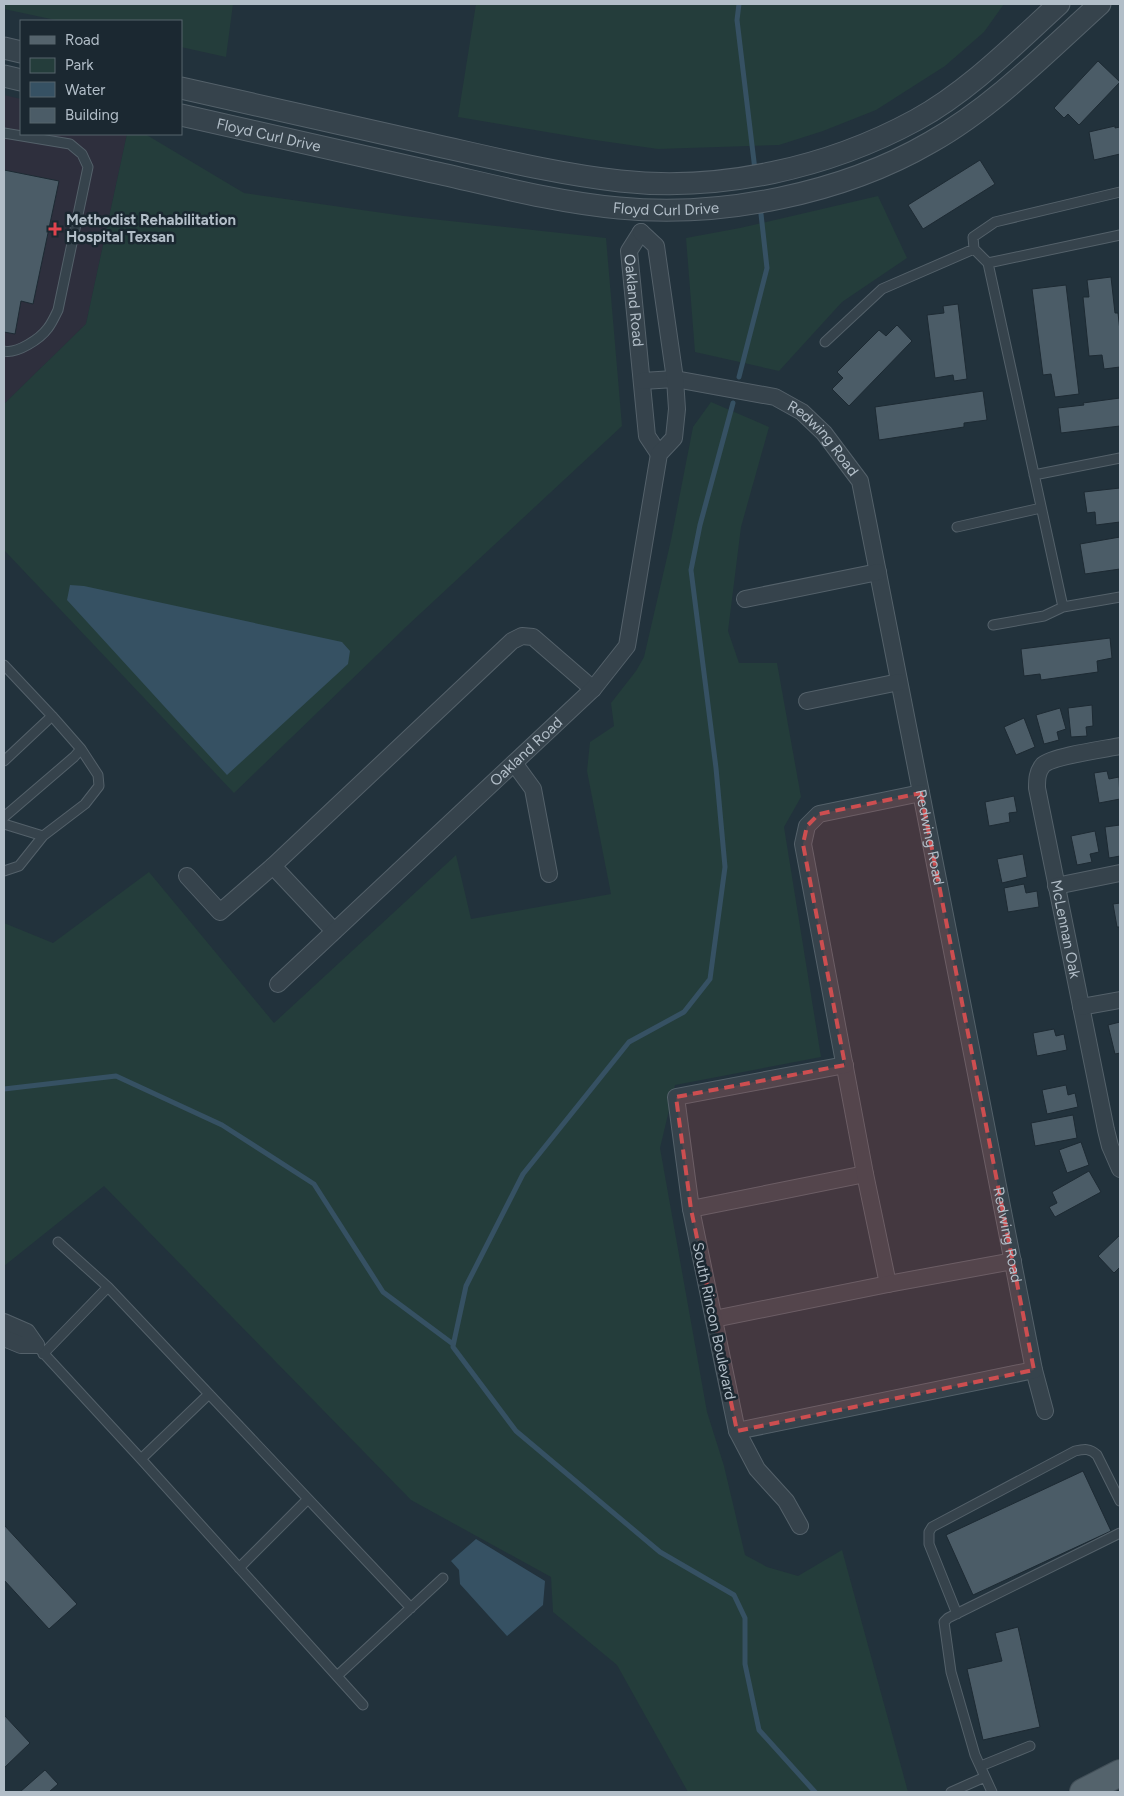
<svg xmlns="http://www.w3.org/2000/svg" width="1124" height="1796" font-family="Figtree,sans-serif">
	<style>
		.medical { fill: #2e2f3d }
		.green { fill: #243d3b }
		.water { fill: #365163 }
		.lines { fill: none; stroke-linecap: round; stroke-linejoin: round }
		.stream { stroke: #365163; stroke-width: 5 }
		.building { fill: #4b5c67; stroke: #1d2a33 }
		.service-casing { stroke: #54616a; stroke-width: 11 }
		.minor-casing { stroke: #54616a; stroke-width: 18 }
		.tertiary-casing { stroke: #54616a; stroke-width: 23 }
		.primary-casing { stroke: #424f58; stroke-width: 28 }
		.service { stroke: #36434c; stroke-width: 9 }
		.minor { stroke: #36434c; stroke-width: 16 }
		.tertiary { stroke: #36434c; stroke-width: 21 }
		.primary { stroke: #54636c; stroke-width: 26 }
		.marked { fill: #cd4e50; fill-opacity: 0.2; stroke: #cd4e50; stroke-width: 4; stroke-dasharray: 10 6; stroke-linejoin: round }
		.health-dot { fill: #e0444e; stroke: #1b2831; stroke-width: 2 }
		.labels { text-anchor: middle; stroke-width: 5; stroke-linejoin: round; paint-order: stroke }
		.street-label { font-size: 15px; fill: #b2bec8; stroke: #1b2831 }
		.poi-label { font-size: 15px; font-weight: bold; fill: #b2bec8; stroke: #1b2831; text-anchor: start }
	</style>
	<rect width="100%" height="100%" fill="#22323c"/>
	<path class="medical" d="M4,95L21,99V134H127L86,324L4,404Z"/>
	<path class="green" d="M4,4H233L226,57L181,47V21H60L4,9Z
		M476,4H1004L984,32L945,66L876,110L823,131L779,145L658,149L588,139L458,117Z
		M127,134H145L244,193L404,216L606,238L622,426L408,625L234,793L4,550V404L86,324Z
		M878,196L907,258L842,302L779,371L695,352L686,238L740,228Z
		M711,402L769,427L741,527L728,631L739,663H777L801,797L784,827L821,1057L675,1085L660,1148L707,1412L724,1466L745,1555L767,1567L798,1576L842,1550L908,1792H688L617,1665L553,1612L551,1577L411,1500L104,1186L4,1266V923L53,943L149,872L274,1023L456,855L471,919L611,894L587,771L590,742L614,726L611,703L636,671L644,657L671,540L693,427Z"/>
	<path class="water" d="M70,585L84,586L342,642L350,651L348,664L227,775L67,600Z
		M476,1539L545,1581L543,1605L507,1636L460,1584L459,1570L451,1561Z"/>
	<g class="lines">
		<path class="stream" d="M739,4L737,20L755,170
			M739,377L767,268L760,205
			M4,1089L116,1076L222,1125L314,1184L383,1292L453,1344V1347L516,1431L660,1552L734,1595L745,1618V1664L759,1730L815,1792
			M453,1346L466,1286L523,1174L629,1042L684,1012L710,979L725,867L716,768L691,570L700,525L733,403"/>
	</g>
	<path class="building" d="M1098,61L1120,82L1079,125L1068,114L1064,118L1054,108Z
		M1115,126V128L1120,127V154L1094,160L1089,132Z
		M980,160L995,184L923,229L908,205Z
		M4,170L59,181L33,304L21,301L15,334L4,332Z
		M1111,277L1115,313H1118L1120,331V367L1104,369L1102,355L1089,356L1083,297H1089L1087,280Z
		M1066,285L1079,394L1055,397L1051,374L1043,375L1032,289Z
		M958,304L967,379L954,381L953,375L935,378L927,315L944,313L943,306Z
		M897,325L912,341L849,406L832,389L843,378L837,372L879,330L886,336Z
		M983,391L987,420L964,423V427L879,440L875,407Z
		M1120,398V426L1061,433L1058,408L1084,405L1083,403Z
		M1120,488V522L1096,525L1095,512L1087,513L1084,492Z
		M1120,537V569L1085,574L1080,544Z
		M1110,638L1112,658L1097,661L1098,672L1041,680L1040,674L1024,676L1021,649Z
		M1092,705L1093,726L1086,727L1087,736L1071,737L1068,708Z
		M1060,708L1066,729L1057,732L1059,740L1044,744L1036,715Z
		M1024,718L1035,747L1016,755L1004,727Z
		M1107,771L1109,779L1119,777L1120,799L1099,803L1094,773Z
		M1014,796L1017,812L1009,813L1010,822L989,826L985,802Z
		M1120,825V856L1109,858L1105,827Z
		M1095,831L1099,852L1090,854L1092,862L1077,865L1071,836Z
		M1023,854L1027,877L1002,883L997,859Z
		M1024,884L1026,893L1037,891L1039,907L1008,912L1004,888Z
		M1120,903V927H1117L1113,904Z
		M1120,1022V1053L1115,1054L1108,1025Z
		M1054,1029L1056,1036L1064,1034L1067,1050L1037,1056L1033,1033Z
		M1066,1085L1068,1095L1075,1093L1078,1107L1047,1114L1042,1090Z
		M1073,1115L1077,1138L1035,1146L1031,1123Z
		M1081,1142L1089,1165L1067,1173L1059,1150Z
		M1089,1171L1101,1192L1055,1217L1049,1207L1057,1203L1052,1192Z
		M1120,1235V1267L1114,1273L1098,1256Z
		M1083,1471L1111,1531L973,1595L946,1535Z
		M4,1525L77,1604L49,1629L4,1580Z
		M1018,1627L1040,1727L983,1740L967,1669L1002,1661L995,1633Z
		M4,1715L30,1743L4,1768Z
		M45,1770L58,1784L49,1792H20Z"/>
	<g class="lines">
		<defs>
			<path id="service" d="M4,133L70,144L82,154L88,167L58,310C55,316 52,323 48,328C40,339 17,354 4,351
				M1120,235L988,263L1063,607L1120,597
				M988,263L974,249L973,237L995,222L1120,192
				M825,342L882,289L974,249
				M1034,475L1120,458
				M957,527L1041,508
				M993,625L1044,616L1063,607
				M4,665L52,716
				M4,761L52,716L81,749L74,757L4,817
				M4,824L43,836L85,804L99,786L98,775L81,749
				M4,871L19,866L43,836
				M58,1242L108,1287L411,1608
				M36,1345L141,1459L363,1705
				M43,1354L108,1287
				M141,1459L209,1394
				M239,1568L308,1499
				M957,1614L929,1544V1532L932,1527L1075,1451C1084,1449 1090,1448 1097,1455L1120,1501
				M337,1676L443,1578
				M981,1766L1030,1746
				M951,1792L985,1777
				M992,1792L975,1755L951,1672L944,1622L948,1618L1120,1533"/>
			<g id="minor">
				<path id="s1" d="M641,232L629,251L647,436L659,454"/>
				<path id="s2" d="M642,381L675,379L775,397L802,412L824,433L860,481L1034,1370L1045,1411"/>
				<path d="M745,599L878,572"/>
				<path d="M807,701L899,682"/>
				<path id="s3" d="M1120,746C1105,749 1053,756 1043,765C1037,772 1037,780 1037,788L1106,1130L1110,1146L1120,1169"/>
				<path d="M514,763L533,789L549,874"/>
				<path d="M187,876L220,912L273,866"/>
				<path d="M1056,886L1120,873"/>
				<path d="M334,931L273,866L512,641L522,636L533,637L593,689"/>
				<path id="s4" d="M278,984L593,689L627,646L659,454L674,438L677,409L675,379L656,246L641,232"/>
				<path d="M1081,1007L1120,1000"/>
				<path d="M691,1209L865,1174"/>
				<path d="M888,1284L865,1174L803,844L807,826L819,814L921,793"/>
				<path d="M714,1319L888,1284L1013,1261"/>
				<path d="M4,1322L27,1332L36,1345"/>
				<path d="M4,1338L21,1345H36"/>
				<path d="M737,1431L1034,1370"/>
				<path d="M800,1526L786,1501L757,1469L737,1431L691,1209L676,1097L845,1065"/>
			</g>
			<g id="tertiary">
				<path d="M4,48L21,52"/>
				<path d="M4,76L21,80"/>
				<path d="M181,88C264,107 347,125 430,144C493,158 556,174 620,181C720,192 828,168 916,120C969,91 1015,44 1059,4"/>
				<path id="s5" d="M181,115C262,134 343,152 424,170C488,184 553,202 619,208C720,218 842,194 931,142C993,107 1047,52 1100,4"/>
			</g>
			<path id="primary" d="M1083,1792L1120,1773"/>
		</defs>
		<use href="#service" class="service-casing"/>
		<use href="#minor" class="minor-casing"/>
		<use href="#tertiary" class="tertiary-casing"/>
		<use href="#primary" class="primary-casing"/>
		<use href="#service" class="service"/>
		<use href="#minor" class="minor"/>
		<use href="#tertiary" class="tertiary"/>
		<use href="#primary" class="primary"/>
	</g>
	<path class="marked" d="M921,793L1034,1370L737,1431L691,1209L676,1097L845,1065L803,844L807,826L819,814Z"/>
	<path class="health-dot" d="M52.5 221.5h5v5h5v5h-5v5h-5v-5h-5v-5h5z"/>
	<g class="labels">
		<g class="street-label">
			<text dy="5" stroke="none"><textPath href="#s5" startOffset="90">Floyd Curl Drive</textPath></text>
			<text dy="5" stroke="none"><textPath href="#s5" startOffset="495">Floyd Curl Drive</textPath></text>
			<text dy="5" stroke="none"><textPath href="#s1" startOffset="72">Oakland Road</textPath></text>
			<text dy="5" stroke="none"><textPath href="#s2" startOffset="199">Redwing Road</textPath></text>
			<text dy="5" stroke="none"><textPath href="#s4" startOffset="340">Oakland Road</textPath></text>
			<text dy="5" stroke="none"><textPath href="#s2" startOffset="619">Redwing Road</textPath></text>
			<text dy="5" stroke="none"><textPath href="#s3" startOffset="248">McLennan Oak</textPath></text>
			<text dy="5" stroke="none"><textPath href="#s2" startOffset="1024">Redwing Road</textPath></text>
			<text transform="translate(714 1321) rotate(78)" y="5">South Rincon Boulevard</text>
		</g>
		<g class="poi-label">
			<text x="66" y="225">Methodist Rehabilitation<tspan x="66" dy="17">Hospital Texsan</tspan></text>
		</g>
	</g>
	<rect width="1124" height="1796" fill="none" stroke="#b2bec8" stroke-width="10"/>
	<rect x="20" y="20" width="162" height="115" fill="#1b2831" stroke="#57646d"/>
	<rect x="30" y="36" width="25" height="8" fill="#54636c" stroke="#57646d"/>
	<text x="65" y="45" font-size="15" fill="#b2bec8">Road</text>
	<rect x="30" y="58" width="25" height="15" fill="#243d3b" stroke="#57646d"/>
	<text x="65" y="70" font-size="15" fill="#b2bec8">Park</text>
	<rect x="30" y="82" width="25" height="15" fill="#365163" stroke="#57646d"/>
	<text x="65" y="95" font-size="15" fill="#b2bec8">Water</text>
	<rect x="30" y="108" width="25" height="15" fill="#4b5c67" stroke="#57646d"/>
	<text x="65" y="120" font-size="15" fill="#b2bec8">Building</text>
</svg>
